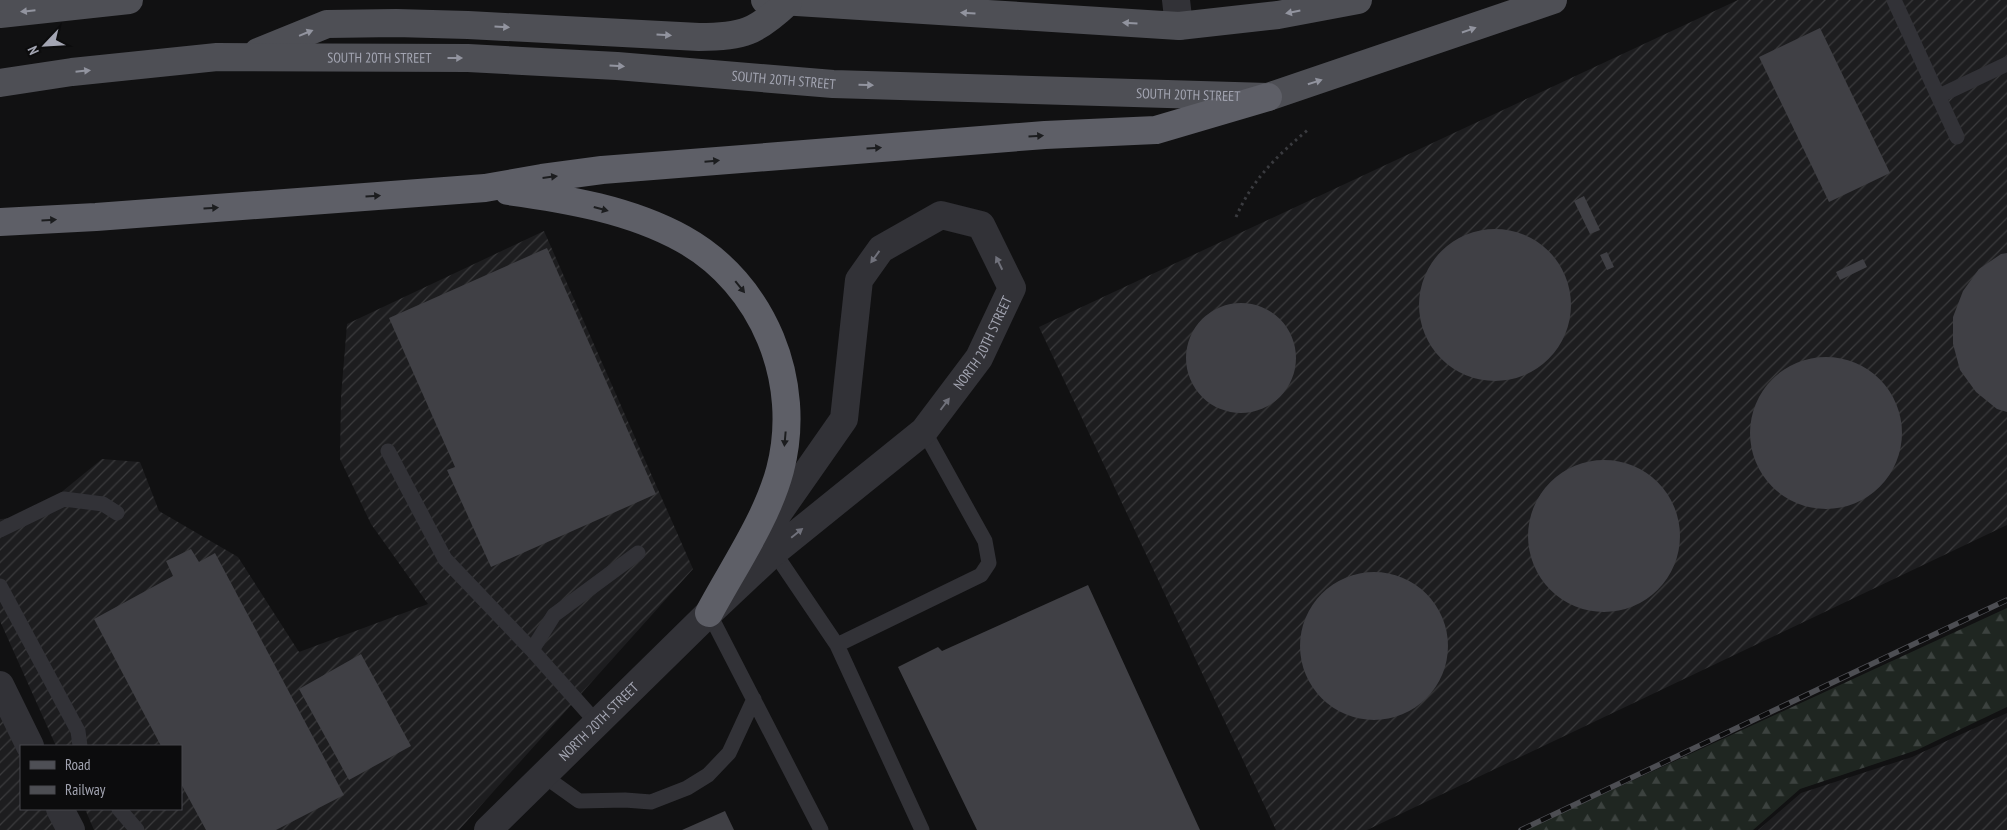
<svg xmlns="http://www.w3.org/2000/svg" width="2007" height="830" font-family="'PT Sans Narrow',sans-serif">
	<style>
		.industrial { fill: url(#industrial-furrows) }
		.forest { fill: url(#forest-firs) }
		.building { fill: #404045 }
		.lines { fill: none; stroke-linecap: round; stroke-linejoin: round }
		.path { stroke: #3a3b3f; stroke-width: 3; stroke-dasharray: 2.5 4; stroke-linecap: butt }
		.service { stroke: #323237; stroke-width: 15 }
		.minor { stroke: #323237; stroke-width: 28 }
		.tertiary { stroke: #323237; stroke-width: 28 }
		.primary { stroke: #4e4f55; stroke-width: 28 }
		.motorway { stroke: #5e5f67; stroke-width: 28 }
		.rail-casing { stroke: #4d4e53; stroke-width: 5.5 }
		.rail { stroke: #0c0c0d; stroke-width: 4; stroke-dasharray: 11; stroke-linecap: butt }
		.oneway { fill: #92949f }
		.oneway2 { fill: #1c1d1f }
		.oneway3 { fill: #70717b }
		.labels { text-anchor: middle; stroke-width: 4; stroke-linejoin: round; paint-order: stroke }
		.street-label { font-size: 14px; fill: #a3a5b2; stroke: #0c0c0d }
	</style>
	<defs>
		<pattern id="industrial-furrows" width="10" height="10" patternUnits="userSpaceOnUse" patternTransform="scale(1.25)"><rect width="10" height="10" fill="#1d1d1f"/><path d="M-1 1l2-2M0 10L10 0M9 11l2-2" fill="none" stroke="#3b3b3d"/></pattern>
		<pattern id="forest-firs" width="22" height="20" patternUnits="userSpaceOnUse" patternTransform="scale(1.25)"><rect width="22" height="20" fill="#1f2621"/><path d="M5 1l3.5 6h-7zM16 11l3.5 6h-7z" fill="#3c423f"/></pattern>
	</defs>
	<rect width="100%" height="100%" fill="#111112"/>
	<path class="industrial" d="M1738,0H2007V525L1367,830H1276L1039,327Z
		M544,231L693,569L459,830H94L85,809H181V746H56L0,621V519L31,517L102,459L140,462L159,511L238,557L299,652L428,604L371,524L340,459L341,397L347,324Z
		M0,674L21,746V809H63L73,830H0Z
		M2007,713V830H1758L1801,793L1912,757Z"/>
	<path class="forest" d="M2007,608V707L1917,750L1800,789L1753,830H1525Z"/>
	<path class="building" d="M1820,28L1890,173L1829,202L1759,57Z
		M1584,196L1600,230L1590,234L1574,201Z
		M1419 305a76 76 0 1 1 152 0a76 76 0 1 1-152 0Z
		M547,248L656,494L491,567L447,470L455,467L389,318Z
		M1607,252L1614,267L1607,270L1600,255Z
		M2007,253V412L1997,409L1976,392L1960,370L1953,344V317L1963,291L1979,269L2001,254Z
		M1863,259L1867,267L1840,280L1836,272Z
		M1186 358a55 55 0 1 1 110 0a55 55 0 1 1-110 0Z
		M1750 433a76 76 0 1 1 152 0a76 76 0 1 1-152 0Z
		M1528 536a76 76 0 1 1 152 0a76 76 0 1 1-152 0Z
		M191,549L199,562L215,553L344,795L276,830H206L181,784V746H161L94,619L173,576L166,561Z
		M1300 646a74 74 0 1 1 148 0a74 74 0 1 1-148 0Z
		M1088,585L1200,830H977L898,667L938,647L942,651Z
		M361,654L411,746L349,780L299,689Z
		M725,811L734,830H682Z"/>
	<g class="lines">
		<path class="path" d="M1236,217C1253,178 1278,155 1310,128"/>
		<path class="service" d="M1894,0L1957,137
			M1939,96L2007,64
			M388,451L445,559L532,650L597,723
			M0,530L64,499L103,504L117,513
			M774,552L837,645L922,830
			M0,586L78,731L80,746
			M709,613L821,830
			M837,645L981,575L989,563L985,541L924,431
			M532,650L554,615L638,553
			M544,776L579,801L625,800L651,802L687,788L708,775L729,753L754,699
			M119,809L137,830"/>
		<path class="minor" d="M1176,0L1179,26
			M0,685L30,746
			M60,809L71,830"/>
		<path class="tertiary" id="s1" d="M488,830L709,613L774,552L924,431L979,358L1012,288L981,225L941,215L881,249L859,280L844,419L758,542"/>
		<g class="primary">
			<path d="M765,0L1179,26L1278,15L1358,0"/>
			<path d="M0,14L129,0"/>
			<path d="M258,52L327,24L396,23L468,25L699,37C743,37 756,32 788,2"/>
			<path id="s2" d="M0,83L72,72L217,57L468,58L617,66L833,84L1268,97L1553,0"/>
		</g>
		<path class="motorway" d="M508,191C567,199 631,210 683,239C764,284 803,382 780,470C767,519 733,568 709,613
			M0,222L96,217L485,188L542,178L602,170L1045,135L1156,130L1268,97"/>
		<defs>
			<path id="rail" d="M1521,830L2007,600"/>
		</defs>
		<use href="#rail" class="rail-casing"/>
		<use href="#rail" class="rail"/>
	</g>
	<defs><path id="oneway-solid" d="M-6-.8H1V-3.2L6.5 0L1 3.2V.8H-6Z" transform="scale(1.25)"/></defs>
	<g class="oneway">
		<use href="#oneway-solid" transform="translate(28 11) rotate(174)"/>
		<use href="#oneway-solid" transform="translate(1293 12) rotate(169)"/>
		<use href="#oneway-solid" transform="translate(968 13) rotate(-176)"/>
		<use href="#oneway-solid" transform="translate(1130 23) rotate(-176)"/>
		<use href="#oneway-solid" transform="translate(502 27) rotate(3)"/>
		<use href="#oneway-solid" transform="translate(1469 30) rotate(-19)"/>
		<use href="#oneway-solid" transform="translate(306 33) rotate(-22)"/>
		<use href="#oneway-solid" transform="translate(664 35) rotate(4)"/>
		<use href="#oneway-solid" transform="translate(455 58)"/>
		<use href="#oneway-solid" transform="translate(617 66) rotate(4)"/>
		<use href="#oneway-solid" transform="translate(83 71) rotate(-6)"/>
		<use href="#oneway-solid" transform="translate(1315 82) rotate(-18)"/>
		<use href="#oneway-solid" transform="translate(866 85) rotate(2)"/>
	</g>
	<g class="oneway2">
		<use href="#oneway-solid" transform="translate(1036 136) rotate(-4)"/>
		<use href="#oneway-solid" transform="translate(874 148) rotate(-4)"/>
		<use href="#oneway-solid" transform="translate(712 161) rotate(-5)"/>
		<use href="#oneway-solid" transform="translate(550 177) rotate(-7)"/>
		<use href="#oneway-solid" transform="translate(373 196) rotate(-4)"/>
		<use href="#oneway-solid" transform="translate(211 208) rotate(-4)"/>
		<use href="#oneway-solid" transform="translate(601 209) rotate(15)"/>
		<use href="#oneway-solid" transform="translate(49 220) rotate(-3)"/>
		<use href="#oneway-solid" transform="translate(740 287) rotate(51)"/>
		<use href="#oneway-solid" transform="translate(785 439) rotate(95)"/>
	</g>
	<g class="oneway3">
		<use href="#oneway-solid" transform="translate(875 257) rotate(126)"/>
		<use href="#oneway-solid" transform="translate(999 263) rotate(-116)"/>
		<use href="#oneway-solid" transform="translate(945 404) rotate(-53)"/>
		<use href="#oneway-solid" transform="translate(797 533) rotate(-39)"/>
	</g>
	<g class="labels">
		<g class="street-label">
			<text dy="5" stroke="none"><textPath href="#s2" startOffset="381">SOUTH 20TH STREET</textPath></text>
			<text dy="5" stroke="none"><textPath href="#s2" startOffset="786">SOUTH 20TH STREET</textPath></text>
			<text dy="5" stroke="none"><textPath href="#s2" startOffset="1191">SOUTH 20TH STREET</textPath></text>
			<text dy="5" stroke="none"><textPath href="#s1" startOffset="698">NORTH 20TH STREET</textPath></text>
			<text dy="5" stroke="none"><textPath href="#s1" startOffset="155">NORTH 20TH STREET</textPath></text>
		</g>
	</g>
	<rect x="20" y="745" width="162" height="65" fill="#0c0c0d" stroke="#48494f"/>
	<rect x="30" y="761" width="25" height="8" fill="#4e4f55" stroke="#48494f"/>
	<text x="65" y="770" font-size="15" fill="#a3a5b2">Road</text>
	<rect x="30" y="786" width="25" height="8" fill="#4d4e53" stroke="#48494f"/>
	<text x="65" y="795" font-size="15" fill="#a3a5b2">Railway</text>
	<g transform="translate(45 45) rotate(245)" stroke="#0c0c0d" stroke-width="4" paint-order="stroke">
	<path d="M0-4L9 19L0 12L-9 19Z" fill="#a3a5b2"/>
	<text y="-8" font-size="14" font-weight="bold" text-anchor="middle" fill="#a3a5b2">N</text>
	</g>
</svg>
